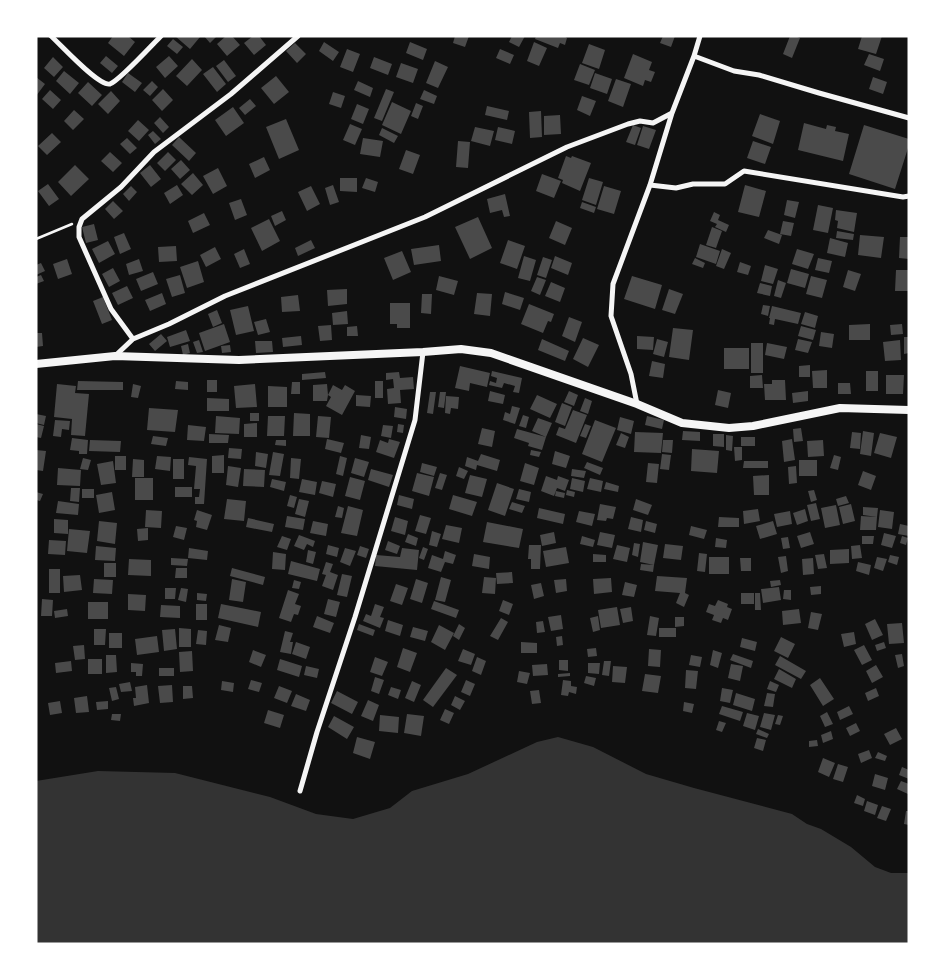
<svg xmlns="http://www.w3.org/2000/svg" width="945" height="980" font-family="'Sofia Sans Condensed',sans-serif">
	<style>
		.water { fill: #333 }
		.building { fill: #4a4a4a }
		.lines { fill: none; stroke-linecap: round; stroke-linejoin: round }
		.path { stroke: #f5f5f5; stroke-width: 2.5 }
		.minor { stroke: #f5f5f5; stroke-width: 5 }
		.secondary { stroke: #f5f5f5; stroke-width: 8 }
	</style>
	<rect width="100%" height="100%" fill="#111"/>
	<path class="water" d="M558,737L593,747L646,774L694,788L792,814L807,824L821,829L851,847L875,867L891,873H909V944H36V781L98,771L175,773L270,797L316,814L353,819L390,808L412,791L468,774L537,742Z"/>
	<path class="building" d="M113,36H128L135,42L124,56L108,43Z
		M175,36H199L200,37L190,49Z
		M204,36H217L210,43Z
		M226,36H232L240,45L227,56L217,44Z
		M253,36H259L266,45L254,55L244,43Z
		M455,36H469L465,47L453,43Z
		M512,36H525L519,47L509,42Z
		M536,36H564L567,38L565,45L560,43L558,48L535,39Z
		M663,36H675L671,47L660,43Z
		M790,36H795L800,38L792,58L783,54Z
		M862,36H882L876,54L858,49Z
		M173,39L183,47L177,54L167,46Z
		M324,42L339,52L333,61L319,51Z
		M410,42L427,49L423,60L406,53Z
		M534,42L547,48L539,66L527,61Z
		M295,43L306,54L297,63L286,51Z
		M589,44L605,50L599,69L582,63Z
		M347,49L360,54L353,72L340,67Z
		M500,49L514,55L510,64L496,58Z
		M633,54L652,62L649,70L655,72L651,82L645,80L643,86L624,78Z
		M869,54L884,59L880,71L864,65Z
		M106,56L118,66L112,73L100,63Z
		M169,56L178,66L165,78L156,67Z
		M53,57L63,67L54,77L44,68Z
		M374,57L392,64L388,75L370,68Z
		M192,59L202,70L187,86L176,76Z
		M224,60L236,76L228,82L216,66Z
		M435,61L448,67L438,88L426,83Z
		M401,63L418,69L413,83L396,77Z
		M580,64L595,70L589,85L574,80Z
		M213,67L226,84L217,92L203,74Z
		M64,71L79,83L70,94L56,81Z
		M128,73L142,83L135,92L122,82Z
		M595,73L612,79L607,94L590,88Z
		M276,76L289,92L274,104L261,88Z
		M36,77L45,84L36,96Z
		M873,77L887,82L883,94L869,89Z
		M616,79L631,84L623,107L608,101Z
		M152,81L158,87L150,96L143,90Z
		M358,81L373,88L370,97L354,90Z
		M88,82L102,95L92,106L78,93Z
		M163,89L173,100L162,111L152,100Z
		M386,89L394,92L382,121L374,118Z
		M50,90L61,100L53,109L42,99Z
		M424,90L437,96L434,104L420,99Z
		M111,91L120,101L108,114L98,104Z
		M333,92L345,96L341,108L329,104Z
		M582,96L596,101L590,116L577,110Z
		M250,99L256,106L245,115L239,108Z
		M392,102L411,111L401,134L382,125Z
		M416,103L423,106L418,119L411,116Z
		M357,104L369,109L363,124L351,119Z
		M487,106L509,111L507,120L485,115Z
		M233,107L244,123L226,136L215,120Z
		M74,110L84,119L73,130L64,121Z
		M541,111L542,137L530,138L529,112Z
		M760,114L780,121L773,144L752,136Z
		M560,115L561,134L544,135V116Z
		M160,117L169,127L163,133L154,123Z
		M286,119L299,150L279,159L266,127Z
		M138,120L149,130L139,141L128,131Z
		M804,123L826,129L827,125L836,127L835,131L849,134L843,161L798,150Z
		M350,124L362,129L355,145L343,140Z
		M633,125L641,128L635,145L626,142Z
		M864,125L909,139V145L895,189L849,174Z
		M643,126L656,130L649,149L637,145Z
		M475,127L494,131L490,146L471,141Z
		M498,127L515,131L512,144L495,140Z
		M382,128L398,136L394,143L379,135Z
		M153,131L161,139L155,144L148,135Z
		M52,133L61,142L47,155L38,146Z
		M179,137L196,153L189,161L172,145Z
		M127,138L137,148L130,154L120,144Z
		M363,138L383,141L380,157L360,154Z
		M458,141L470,142L468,168L456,167Z
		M753,141L771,147L765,164L747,158Z
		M406,150L420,155L413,174L399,169Z
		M110,152L122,163L113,172L101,161Z
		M168,152L176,160L165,171L157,163Z
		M566,156L571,158L572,156L591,163L580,191L562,183L563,180L558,178Z
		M264,157L270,170L255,178L249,164Z
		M181,160L190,170L180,179L171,169Z
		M75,165L89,179L71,196L58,182Z
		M150,165L161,179L151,187L140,173Z
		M218,168L227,186L213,194L203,176Z
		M193,173L203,185L192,195L181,184Z
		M542,174L561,181L554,198L536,191Z
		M340,178H357V192L340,191Z
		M366,178L378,182L375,192L362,188Z
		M589,178L603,182L596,205L582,200Z
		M48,184L59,199L49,206L38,191Z
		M177,185L183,195L170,204L164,193Z
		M333,185L339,202L330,205L325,188Z
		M745,185L766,191L759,217L738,212Z
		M131,186L137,192L129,201L123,194Z
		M311,186L320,204L307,211L298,192Z
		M604,186L621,191L614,214L597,209Z
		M505,194L510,216L504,217L502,210L490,213L487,199Z
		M241,199L247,215L235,220L229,203Z
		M787,200L799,202L795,218L784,215Z
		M113,201L123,211L114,219L105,209Z
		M582,202L596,207L594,213L580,208Z
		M818,205L833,208L828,233L813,230Z
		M836,210L857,213L854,232L837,228L838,221L835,220Z
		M282,211L286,220L275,226L271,216Z
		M714,212L720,215L718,220L729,225L726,232L715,227L717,224L710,221Z
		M204,213L210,225L193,233L188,221Z
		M478,217L492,248L470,259L455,227Z
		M269,219L280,241L262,251L251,228Z
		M556,221L572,228L565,245L549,238Z
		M783,221L794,223L791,236L780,234Z
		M94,224L98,240L86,243L82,227Z
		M712,227L722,231L716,248L706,245Z
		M768,230L782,235L779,244L764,238Z
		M837,231L854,234L853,240L836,238Z
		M124,233L131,249L120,254L114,237Z
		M860,235L884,237L881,258L858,255Z
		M900,237H909V259L899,258Z
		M830,238L848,243L845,257L827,253Z
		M311,240L315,248L298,256L295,248Z
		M508,240L525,246L517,269L500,263Z
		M108,241L115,254L99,263L92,249Z
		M700,244L720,251L716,264L696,257Z
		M439,245L441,261L414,265L411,249Z
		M176,246L177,261L159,262L158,247Z
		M215,247L221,259L206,267L200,255Z
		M244,249L250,264L240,268L234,254Z
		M722,249L731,253L724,269L716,266Z
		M797,249L814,254L808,269L792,264Z
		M402,251L411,272L393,280L384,258Z
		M524,256L536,260L530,281L518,278Z
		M555,256L572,263L568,275L551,268Z
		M543,257L552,260L546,278L537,275Z
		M695,258L705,263L703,268L692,264Z
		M818,258L832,261L829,273L815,270Z
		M67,259L72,274L58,279L53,264Z
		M139,259L143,271L129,275L126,264Z
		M198,261L204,282L187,288L180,267Z
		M740,262L751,266L748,275L737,272Z
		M41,263L45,271L36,275V265Z
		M765,265L778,269L773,284L761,281Z
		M113,268L120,281L109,287L102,274Z
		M791,269L809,274L805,288L787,283Z
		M848,270L861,274L855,291L843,287Z
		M896,270H909V291H895Z
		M153,272L158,284L141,291L136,279Z
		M41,275L44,281L36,284V277Z
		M180,275L185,293L172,297L166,279Z
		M439,276L458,281L454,295L436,290Z
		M632,276L662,285L655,309L624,299Z
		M811,276L827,280L822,298L806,294Z
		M537,277L546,280L540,295L531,291Z
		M778,280L786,283L781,298L774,296Z
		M551,282L565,288L560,302L545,296Z
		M760,283L772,286L770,296L757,293Z
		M127,286L133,298L118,305L112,293Z
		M347,289V304L328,306L327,290Z
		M669,289L683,294L675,314L662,310Z
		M505,292L524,298L520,310L502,304Z
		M162,293L166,304L150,311L145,300Z
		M477,293L492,294L490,316L474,314Z
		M422,294H432L431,314L421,313Z
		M298,295L300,311L282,312L281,297Z
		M103,297L112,320L102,324L93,301Z
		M390,303H410V328H397V324H390Z
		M529,304L554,314L551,322L548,321L543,333L521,324Z
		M763,305L770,306L768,316L761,314Z
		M248,306L254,331L236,335L230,310Z
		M772,306L801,313L798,324L775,319L774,325L769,324L770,318H769Z
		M217,310L222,323L213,327L208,314Z
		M347,311L348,324L333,325L332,313Z
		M805,312L818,316L815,328L801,324Z
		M569,317L582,322L575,342L562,336Z
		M266,319L270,332L258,335L254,322Z
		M224,324L230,342L205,351L199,333Z
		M870,324V340H849V325Z
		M902,324L903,334L891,335L890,325Z
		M331,325L332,340L320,341L318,326Z
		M357,326L358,336H347V327Z
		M801,326L816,330L813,340L798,336Z
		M673,328L693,330L689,360L669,357Z
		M186,330L190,341L170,347L167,337Z
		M821,332L834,334L832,348L819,346Z
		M36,333H42L43,346L36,347Z
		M161,334L167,341L155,351L149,344Z
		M301,336L302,345L283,347L282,338Z
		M637,336L654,337L653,350L637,349Z
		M904,337H909V353L904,354Z
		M583,338L599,345L588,367L573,359Z
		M542,339L569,351L565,361L538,350Z
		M657,339L668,342L664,357L653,354Z
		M798,339L812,342L808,353L795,350Z
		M199,340L203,352L197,353L193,342Z
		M900,340L901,360L885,361L883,342Z
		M255,341H272L273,352L256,353Z
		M751,343H763V373H751Z
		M767,343L787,347L784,359L765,355Z
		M188,344L190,353L183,355L181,346Z
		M230,345L231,352L222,353L221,346Z
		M724,348H749V369H724Z
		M652,361L665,364L663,378L649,376Z
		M810,365V377H799V366Z
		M460,366L490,373L487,387L470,383L469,391L455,388Z
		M827,370V388H813L812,371Z
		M492,371L522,378L519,393L513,392L515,386L504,383L502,388L489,385L490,381L496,383L497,378L491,376Z
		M866,371H878V391H866Z
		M325,372L326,378L302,380V374Z
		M399,372L400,378L413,377L414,389L400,390L401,403L388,404L387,389L394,388L393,379L386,380V373Z
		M762,375L763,388H750V376Z
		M886,375H904L903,394H886Z
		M207,380H217V392H207Z
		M772,380H785L786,400H765L764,384H772Z
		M78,381L123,382V390H77Z
		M176,381L188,382V390L175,389Z
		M375,381H383V398H375Z
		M292,382H300V394H291Z
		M838,383H850L851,394H838Z
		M57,384L76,386L75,393L89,394L85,436L71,435L72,419L54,417Z
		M133,384L141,386L138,398L131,397Z
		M255,384L257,407L236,408L234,386Z
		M327,384L328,395L327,401H313V385Z
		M333,385L342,390L345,385L355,391L342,415L326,406L331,397L328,395Z
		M268,386L287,387V407H268Z
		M718,390L731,393L728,408L715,405Z
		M490,391L505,395L503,404L488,401Z
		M569,391L578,395L574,406L564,402Z
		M808,391V401L793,403L792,393Z
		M430,392H436L433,414L427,413Z
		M440,392H446L444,408L438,407Z
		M356,395L371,396L370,407L356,406Z
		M537,395L557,404L550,418L530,409Z
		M446,396L459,397L458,409L451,408L450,414L445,413Z
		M207,398L229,399V411H207Z
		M585,398L592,401L588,414L580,411Z
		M562,403L572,407L565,426L555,422Z
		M512,406L520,408L515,424L503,420L505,412L510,414Z
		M395,407L407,409L406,419L394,417Z
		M149,408L178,410L175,432L147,430Z
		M573,410L587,415L576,443L556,435L559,427L565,429Z
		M250,413H259V421H250Z
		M294,413L310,414V436H293Z
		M36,414L46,416L44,425L36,423Z
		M523,415L529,417L526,428L519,426Z
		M216,416L240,418L239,434L215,433Z
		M268,416H285L284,436H267Z
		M318,416L331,417L329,438L316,437Z
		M647,416L664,420L662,429L645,425Z
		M620,417L634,421L631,434L617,430Z
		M538,418L552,423L546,437L532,431Z
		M55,420L70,421L69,430L62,429L61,437L53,436Z
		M595,420L616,428L602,462L582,454Z
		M257,423V437H244V424Z
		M36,424L44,426L41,438L36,437Z
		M398,424L404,425L403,433L397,432Z
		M585,424L591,426L586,438L580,436Z
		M188,425L206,427L204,441L187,440Z
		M383,425L393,426L391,438L381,436Z
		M482,428L495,431L492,447L478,444Z
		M801,428L803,441L794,442L793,429Z
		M517,429L546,437L542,450L528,446L529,443L514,438Z
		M683,431L700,432V441L682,440Z
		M863,431L874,433L871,456L860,454Z
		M635,432L663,433L661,453L634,452Z
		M852,432L861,433L860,449L850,448Z
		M621,433L629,437L625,448L616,445Z
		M880,433L897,437L891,458L874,453Z
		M209,434L229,435L228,443H209Z
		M713,434H724V447L713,446Z
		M361,435L371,437L369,449L359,448Z
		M726,435L733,436L732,451L726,450Z
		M153,436L168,438L166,446L151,444Z
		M741,437H755V446H741Z
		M72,438L88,440L87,454H79V451L70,450Z
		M327,439L344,443L341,453L325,449Z
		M389,439L400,442L394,458L376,452L380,440L388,443Z
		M792,439L795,460L784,462L782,441Z
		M90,440L121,441L120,452L89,451Z
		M276,440H286V446L275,445Z
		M663,440H673L672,453L662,452Z
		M823,440L824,456L808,457L807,441Z
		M734,447H742V460L735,461Z
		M229,448L242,449L241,459L228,458Z
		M692,449L719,451L717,473L691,471Z
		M36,450L46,451L43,471L36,470Z
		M531,450L541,452L539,457L530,455Z
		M555,451L570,456L566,468L552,464Z
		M256,452L268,454L266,468L255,466Z
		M273,452L284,454L280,476L269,475Z
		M481,454L500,460L497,471L477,465L476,470L465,466L467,457L478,461Z
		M662,454L671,455L669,470L660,469Z
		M224,455V473H212V456Z
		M834,455L841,457L838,470L830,468Z
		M115,456H126V470H115Z
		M157,456L171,457L170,471L155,469Z
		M340,456L347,458L343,476L336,474Z
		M189,457L207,459L204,504H195V497H199L200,489H194L196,466L188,465Z
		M83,458L91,460L88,470L80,469Z
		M291,458L301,459L299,479L290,478Z
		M355,458L369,462L364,477L351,473Z
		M133,459L144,460V477H132Z
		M173,459H184V479H173Z
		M799,460H817V476H799Z
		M113,461L116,483L101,485L97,464Z
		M744,461H768V468H743Z
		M587,462L603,468L600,475L584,468Z
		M422,463L437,467L434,476L420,472Z
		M525,463L539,468L534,485L520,481Z
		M648,463L659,464L657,483L646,482Z
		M228,466L241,468L238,487L226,485Z
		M796,466L797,483L789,484L788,467Z
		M459,467L468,471L464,479L456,476Z
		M58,468L81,470L80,486L57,485Z
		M244,469L265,470L264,487L243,486Z
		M371,469L393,475L389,487L368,480Z
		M572,469L586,471L584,478L571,476Z
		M863,471L876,476L871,490L858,485Z
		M417,473L434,477L429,496L412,491Z
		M440,473L447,475L442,490L435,488Z
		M470,475L487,479L482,497L465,493Z
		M769,475V495H754L753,476Z
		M546,476L557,480L558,476L569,480L565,491L557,488L554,496L541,491Z
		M350,477L365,481L360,500L345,496Z
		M135,478H153V500H135Z
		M572,478L585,481L583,492L570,489Z
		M590,478L603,481L601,492L587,489Z
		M272,479L286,482L284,491L270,487Z
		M302,479L317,482L315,495L299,492Z
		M322,481L336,484L333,497L319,493Z
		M606,482L619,486L618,492L604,489Z
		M497,483L514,489L505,516L488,510Z
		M175,487H192V497H175Z
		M71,488H80L79,502L70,501Z
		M82,489H94V498H82Z
		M519,489L531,492L529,502L516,499Z
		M567,490L575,492L574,497L566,495Z
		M814,490L817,500L811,502L808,491Z
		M556,491L565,493L564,498L555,496Z
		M36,492L43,494L40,501L36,500Z
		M112,492L115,510L99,513L96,495Z
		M290,495L297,497L294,508L287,506Z
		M399,495L414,499L412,509L397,505Z
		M453,495L477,502L472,516L449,509Z
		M846,496L849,503L838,506L836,499Z
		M227,499L246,501L244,521L224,519Z
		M299,499L309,501L305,517L295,514Z
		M636,499L652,505L648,515L633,510Z
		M58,501L79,504L78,515L56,513Z
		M512,502L525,506L522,513L509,509Z
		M816,503L820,519L811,521L807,505Z
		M600,504L616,507L613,519L607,518L606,521L597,520Z
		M851,504L855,521L843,524L839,507Z
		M836,505L840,525L825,528L821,508Z
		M338,506L344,508L342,518L335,517Z
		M348,506L363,510L357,536L341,533Z
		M863,507L878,508L877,517L863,515Z
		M539,508L565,514L563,524L537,518Z
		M758,509L760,521L744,524L743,511Z
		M805,509L808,521L797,525L793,513Z
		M146,510L162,511L161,528L145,527Z
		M197,510L212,515L207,530L196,527L197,521L194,520Z
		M880,510L894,512L892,529L878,527Z
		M579,511L595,514L592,526L576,522Z
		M790,511L792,524L777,527L774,514Z
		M420,515L431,518L426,534L415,531Z
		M287,516L305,519L303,530L285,527Z
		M861,516L877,517L876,530H860Z
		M395,517L408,521L405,535L391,531Z
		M631,517L643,520L641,532L628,529Z
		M719,517L739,518V527H718Z
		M248,518L274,524L272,532L246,527Z
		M54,519L68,520V534L54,533Z
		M99,521L117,523L115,544L97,541Z
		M313,521L328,524L326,536L310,533Z
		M646,521L657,524L655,533L644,530Z
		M773,521L777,534L760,539L756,526Z
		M487,522L523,529L519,548L483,542Z
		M900,524L909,526V536L898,534Z
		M446,525L462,528L459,543L442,539Z
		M176,526L187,528L184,540L173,537Z
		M691,526L707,530L704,539L689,535Z
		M148,528V540L138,541L137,529Z
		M69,529L90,531L87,553L67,551Z
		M432,531L441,534L437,547L429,545Z
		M554,532L556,543L542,546L540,535Z
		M600,532L615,535L612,548L597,545Z
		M810,532L814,544L801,548L797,536Z
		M884,533L896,536L892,548L881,545Z
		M408,534L418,538L416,546L405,542Z
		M299,535L315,541L313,547L307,544L304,550L294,546Z
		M282,536L291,539L287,550L277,547Z
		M582,536L595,540L593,547L580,544Z
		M862,536H874L873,544H862Z
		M902,536L908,538L906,545L900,543Z
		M788,537L790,548L783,549L781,538Z
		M716,538L727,540L726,548L715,547Z
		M49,540L66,541L65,555L48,554Z
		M388,541L400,546L397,554L385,550Z
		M643,542L658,545L654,565L640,562Z
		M634,543L640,544L638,557L632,555Z
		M665,544L683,546L681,560L663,558Z
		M328,545L339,548L337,557L326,554Z
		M529,545H541L540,569H531V559H528Z
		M617,545L630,548L627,562L613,559Z
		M860,545L862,558L852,559L851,546Z
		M96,546L116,548L115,561L95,560Z
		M360,546L369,549L366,558L357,555Z
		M423,547L428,549L424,560L419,558Z
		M566,547L569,563L546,567L543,551Z
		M189,548L208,551L207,560L188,558Z
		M345,548L356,551L350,566L340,562Z
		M402,548L419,550L417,570L375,566L376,555L400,557Z
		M849,549V563L830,564V550Z
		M308,550L316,552L313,564L306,562Z
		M445,551L456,555L453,564L445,562L441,572L428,568L432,555L443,559Z
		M273,552L286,554L285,570L272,569Z
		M699,553L707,554L705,572L697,571Z
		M474,554L490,557L489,569L472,566Z
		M593,554L606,555V562H593Z
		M824,554L827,568L818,569L815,555Z
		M890,555L899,557L897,565L888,562Z
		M786,556L788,571L781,573L778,557Z
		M709,557H729V574H709Z
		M877,557L887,559L883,571L874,568Z
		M171,558L188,559L187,566L171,565Z
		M740,558H751V571H741Z
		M813,558L814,574L803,575L802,559Z
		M129,559L151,560V576L128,575Z
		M291,561L320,569L317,581L288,574Z
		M326,562L333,564L330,572L338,575L333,590L322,586L326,575L322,574Z
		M858,562L871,565L869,575L856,571Z
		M104,563H116V577H104Z
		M641,564L654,565L653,572L640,570Z
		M176,568H187V578H175Z
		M232,568L265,577L263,585L230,576Z
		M49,569H60V593H49Z
		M512,572L513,583L497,584L496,573Z
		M342,574L352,576L347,597L337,595Z
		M80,575L82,590L64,592L63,576Z
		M657,576L687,578L685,593L689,595L684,607L676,603L680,593L655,591Z
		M441,577L451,580L445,602L435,600Z
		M484,577L496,578L495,594L482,593Z
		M611,578L612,592L594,594L593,579Z
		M94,579L113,580L112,594L93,593Z
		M232,579L246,582L243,602L229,600Z
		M416,579L428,583L422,603L410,599Z
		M566,579L567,591L556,593L554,580Z
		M294,580L301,582L299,589L292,588Z
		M780,580L781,585L771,587L770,581Z
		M625,582L637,585L634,597L622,595Z
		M541,583L544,596L534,599L531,585Z
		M396,584L408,588L402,605L390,601Z
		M821,586V594L811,595L810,587Z
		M779,587L781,600L763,603L761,589Z
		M165,588H176L175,599H165Z
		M181,588L188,589L186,602L178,600Z
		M288,590L299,594L295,604L301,606L298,615L294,614L291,622L279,618Z
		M784,590H791V600L783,599Z
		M197,593L207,594L206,601L197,600Z
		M741,593H754V604H741Z
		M755,593H760L761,610H755Z
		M128,594L146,595L145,611L128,610Z
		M42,599L53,600L52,616H41Z
		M328,599L340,602L336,617L324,614Z
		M503,600L513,604L509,615L499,611Z
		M718,600L728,604L727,607L732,609L728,620L723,618L721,623L712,620L714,615L706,612L709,604L715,606Z
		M434,601L459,610L456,618L431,609Z
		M88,602H108V619H88Z
		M196,604H207V620H196Z
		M221,604L261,612L258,627L218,618Z
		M375,604L384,607L380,617L384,618L380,628L363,621L366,614L371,616Z
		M161,605L180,606V618L160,617Z
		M617,607L620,625L601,628L598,610Z
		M631,607L633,621L623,623L620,609Z
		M67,609L68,616L55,618L54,611Z
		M799,609L801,623L783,625L782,611Z
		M811,612L822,614L818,630L808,628Z
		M561,615L563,629L551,631L548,617Z
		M317,616L334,623L330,633L313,627Z
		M598,616L600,630L593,632L590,618Z
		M650,616L659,618L656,636L647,635Z
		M675,617H684V626L675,627Z
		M501,618L508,622L498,640L490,636Z
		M875,619L883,635L872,640L865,624Z
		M388,620L403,625L400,636L385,631Z
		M543,621L545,632L537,633L536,622Z
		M902,623L904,643L889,644L887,624Z
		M359,624L375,630L373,636L357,630Z
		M459,624L465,628L459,640L453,636Z
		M219,625L231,628L228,642L215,640Z
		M439,625L454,633L445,650L431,642Z
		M413,627L428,631L425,641L410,637Z
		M179,628L191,629V647H179Z
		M659,628H676V637H659Z
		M94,629H106L105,645H94Z
		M175,629L177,649L164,651L162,630Z
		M198,630L207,631L206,645L196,644Z
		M285,631L293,633L290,642H293L291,654L280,652Z
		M854,632L856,644L844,647L841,634Z
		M109,633H122V648H109Z
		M157,636L159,652L137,655L135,639Z
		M562,636L563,645L557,646L556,637Z
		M781,637L795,644L788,658L774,651Z
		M742,638L757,642L755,651L740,647Z
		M296,642L310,647L306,659L292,654Z
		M521,642L537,643V653H521Z
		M884,642L886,648L877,651L875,645Z
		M84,645L85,659L75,660L73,646Z
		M864,645L872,660L862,665L854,650Z
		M403,648L417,653L410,672L397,667Z
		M596,648L597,656L588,657L587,649Z
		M463,649L475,654L471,665L458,661Z
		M649,649L661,650L660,667L648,666Z
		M253,650L266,655L261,667L249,662Z
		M713,650L722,653L718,668L710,665Z
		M192,651L193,671L180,672L179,652Z
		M733,654L753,661L751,668L730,660Z
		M902,654L904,666L898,668L895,655Z
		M106,655H116L117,672L106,673Z
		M691,655L702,657L700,667L689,665Z
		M780,656L806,671L801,679L775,665Z
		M375,657L388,662L382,676L370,672Z
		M477,657L486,661L481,675L472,671Z
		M88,659H102V674H88Z
		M280,659L302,666L299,677L277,670Z
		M559,660H568V671L559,670Z
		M71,661L72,671L56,673L55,663Z
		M604,661H611L609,676L602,675Z
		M131,663L143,664L142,676H136V672H131Z
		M588,663H600L599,674L588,673Z
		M547,664L548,675L533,676L532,665Z
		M731,664L743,666L740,681L728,678Z
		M876,665L883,677L872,683L866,671Z
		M306,666L319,669L317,678L304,675Z
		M613,666L627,667L625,683L612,682Z
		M159,668H174V676H159Z
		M446,668L457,675L433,707L423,700Z
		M779,669L796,679L792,688L774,679Z
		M686,670L698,671L696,689L685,688Z
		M519,671L530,673L527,684L517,682Z
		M570,673V676L558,677V674Z
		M645,674L661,676L658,693L642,691Z
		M586,676L596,678L594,686L584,683Z
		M375,677L384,680L379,694L371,691Z
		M820,678L834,699L823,706L810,685Z
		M251,680L262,683L259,692L248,689Z
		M466,680L475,684L470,696L461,692Z
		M563,680L571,681V686L577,687L576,694L569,692L568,696L561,695Z
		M222,681L234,683L233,692L221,690Z
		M412,681L421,685L414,702L405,698Z
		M770,681L779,685L776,692L767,689Z
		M130,682L132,691L121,692L119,684Z
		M147,685L149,703L134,706L133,698H136L135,687Z
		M172,685L173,702L160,703L158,686Z
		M183,686H192L193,698L183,699Z
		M279,686L292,691L287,703L274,698Z
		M116,687L119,699L112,701L109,688Z
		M391,687L401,690L398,699L388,695Z
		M722,688L733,690L730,703L720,701Z
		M876,688L879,696L868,701L865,693Z
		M539,690L541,703L532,704L530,691Z
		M337,691L358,702L352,714L331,703Z
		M736,693L755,699L752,711L733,705Z
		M767,693L775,694L773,707L764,706Z
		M296,694L310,700L306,711L291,706Z
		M87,696L89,712L76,713L74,698Z
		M455,696L465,701L460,710L451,705Z
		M368,700L379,705L373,721L361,716Z
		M60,701L62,713L50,715L48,703Z
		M108,701V709L97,710L96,702Z
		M684,702L694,704L692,713L683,711Z
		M722,706L743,712L740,721L719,714Z
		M849,706L853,714L840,720L837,712Z
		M445,709L454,713L449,724L440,720Z
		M268,710L284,715L280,728L264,723Z
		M827,712L833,724L825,727L820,716Z
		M747,713L759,716L755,730L743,726Z
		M764,713L775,715L771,730L760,727Z
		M112,714H121L120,721L111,720Z
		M407,714L424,716L421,736L404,733Z
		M380,715L399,717L398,733L379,731Z
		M778,715L783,716L780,725L775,724Z
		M334,716L354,727L347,739L328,727Z
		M719,721L726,723L722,732L716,730Z
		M856,723L860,731L850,736L846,728Z
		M896,728L902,739L890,745L884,734Z
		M758,729L769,734L767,738L756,734Z
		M831,731L833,739L823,743L821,735Z
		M357,737L375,742L370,759L353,753Z
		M757,738L766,740L763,751L754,748Z
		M817,740L818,746L809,747V741Z
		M869,750L872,758L861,763L858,754Z
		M878,752L887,756L885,761L875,758Z
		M823,758L835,763L829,777L818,772Z
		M838,764L848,767L843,782L833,779Z
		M902,767L909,770V779L899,775Z
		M875,774L888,778L885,790L872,786Z
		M901,781L909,784L908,794L897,789Z
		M857,795L865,799L863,806L854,803Z
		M867,801L878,805L875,815L864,811Z
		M882,806L891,809L886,821L877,818Z
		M906,811H909V825L904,824Z"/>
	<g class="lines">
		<path class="path" d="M36,239L72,224"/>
		<path class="minor" d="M51,36C61,45 99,87 110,84C119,81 152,45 161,36
			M694,56L734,71L759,75L819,93L909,118
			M650,185L676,188L693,184H725L744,171L903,197L909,196
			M133,339L111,309L79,237V227L82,219L121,187L154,152L231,94L298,36
			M115,356L133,339L169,324L225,296L425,217L567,147L628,124L640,121L653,123L672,113
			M637,404L631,374L611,316L613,284L650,185L672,113L694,56L700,36
			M300,791L317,732L355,617L415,420L423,352"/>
		<path class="secondary" d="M36,364L115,356L239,360L423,352L461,349L491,353L637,404L682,423L729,428L753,426L840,408L909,410"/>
	</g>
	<rect width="945" height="980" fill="none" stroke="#ffffff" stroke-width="75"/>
</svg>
